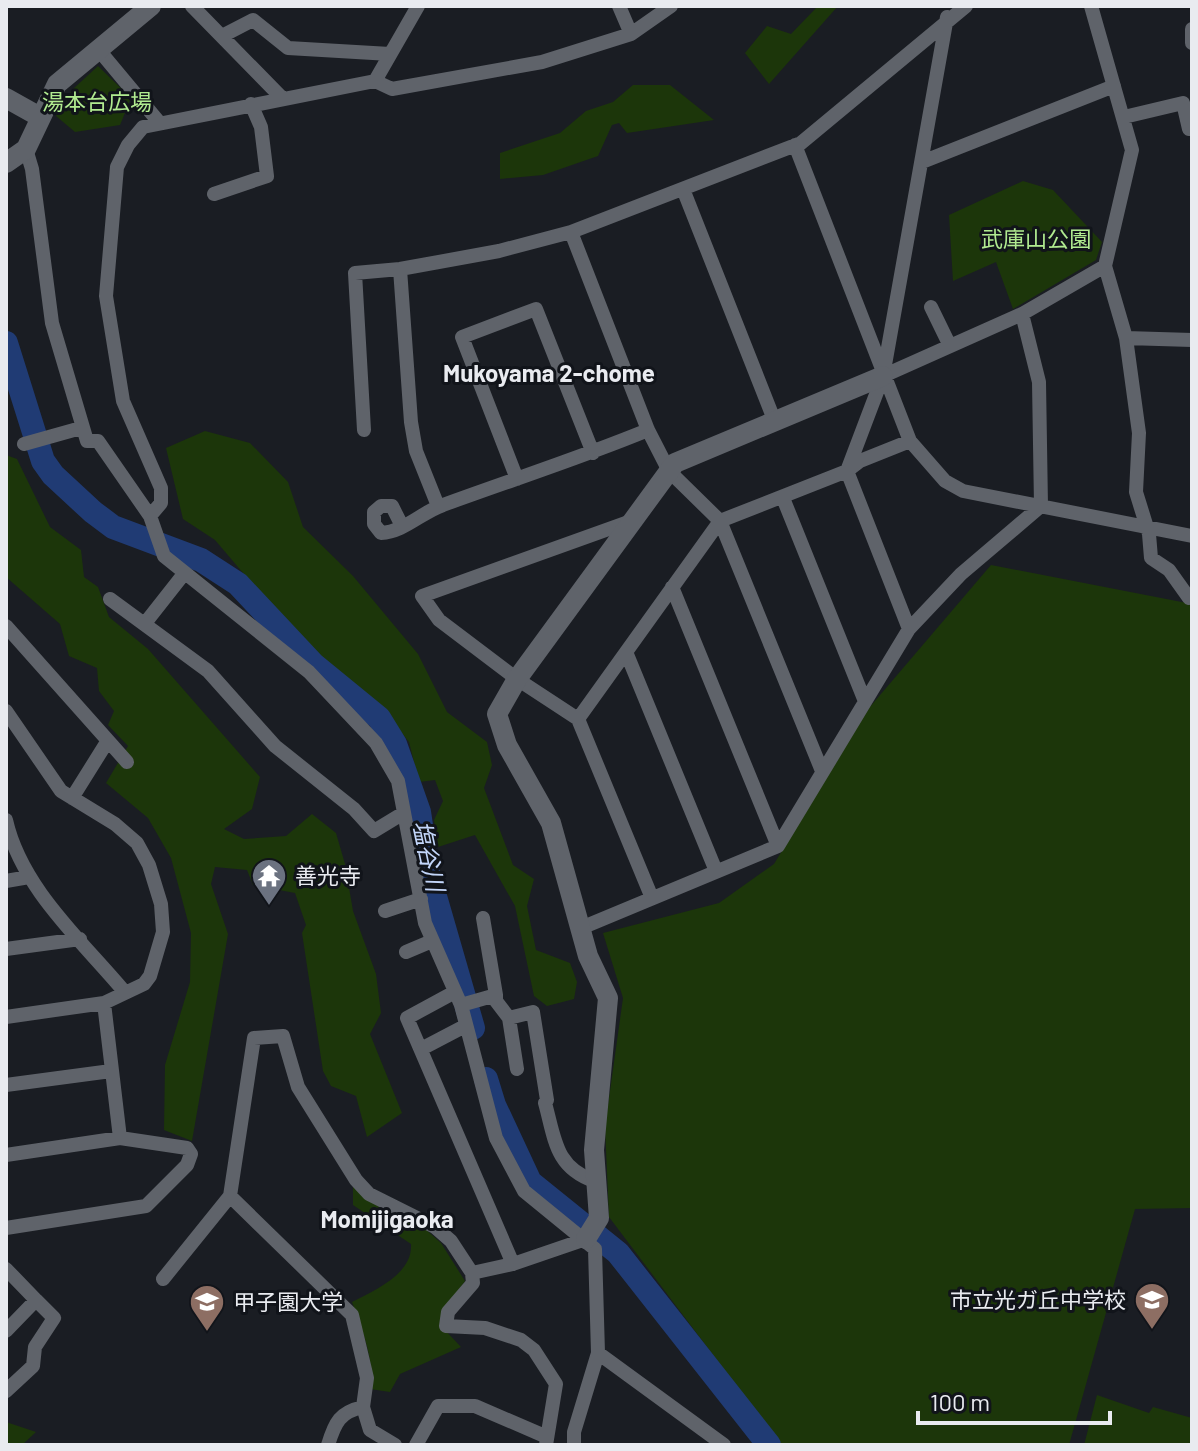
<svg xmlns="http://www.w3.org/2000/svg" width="1198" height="1451" font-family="Barlow,'Noto Sans JP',sans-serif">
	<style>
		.green { fill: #1c360a }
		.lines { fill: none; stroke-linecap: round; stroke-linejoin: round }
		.river { stroke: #203b74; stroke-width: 24 }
		.street { stroke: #5f636a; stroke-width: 14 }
		.secondary { stroke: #5f636a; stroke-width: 20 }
		.labels { text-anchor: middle; stroke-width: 6; stroke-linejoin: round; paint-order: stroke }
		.park-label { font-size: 22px; fill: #b1eb90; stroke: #11141a }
		.poi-label { font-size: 22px; fill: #e9ebf0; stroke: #11141a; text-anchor: start }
		.neighbourhood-label { font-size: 24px; font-weight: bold; fill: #e9ebf0; stroke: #11141a }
		.water-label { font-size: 24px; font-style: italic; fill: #c3d6fa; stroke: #11141a }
	</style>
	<rect width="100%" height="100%" fill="#1a1d23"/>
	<path class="green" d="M818,6H838L769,84L745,53L767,26L791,34Z
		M98,66L131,98L120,125L75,132L56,116L72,90Z
		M633,85H670L714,120L627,133L619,123L612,125L598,156L543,175L500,179V153L560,133L586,111L613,102Z
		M1023,181L1053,190L1102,242L1096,260L1013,309L996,262L953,281L949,215Z
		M205,431L250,443L288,482L303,527L353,576L418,654L447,712L487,742L492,765L484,788L513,865L534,879L527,906L536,950L570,963L577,982L574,999L547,1006L534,996L515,906L475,835L438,847L434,820L443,801L435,780L419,782L409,742L383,710L353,690L305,646L215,540L183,519L166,448Z
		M6,455L17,459L50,527L81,550L84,577L98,587L109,617L148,649L260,777L252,809L224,829L244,839L286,836L312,814L336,833L345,864L353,911L376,974L381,1013L370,1034L402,1113L367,1137L356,1096L331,1086L323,1071L302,933L306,925L295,893L253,885L247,870L215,867L211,884L228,934L192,1141L164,1130L165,1065L190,982L191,933L171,858L148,818L106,783L128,746L108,725L114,711L99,691L97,668L69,656L60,624L6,577Z
		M991,565L1192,604V1208L1135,1209L1069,1445H781L609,1217L605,1127L623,998L603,933L719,903L774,864L869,708Z
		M353,1184L414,1219L441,1243L465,1281L444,1310L445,1330L461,1347L400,1374L390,1392L370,1389C375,1359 362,1330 352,1302C375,1290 413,1274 411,1244L353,1205Z
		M1097,1395L1149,1413L1153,1407L1192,1418V1445H1084Z
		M6,1422L36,1432L22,1445H6Z"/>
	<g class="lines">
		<path class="river" d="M6,343L43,461L53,475L93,512L113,527L201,560L238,584L313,664L379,718L395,744L419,812L428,872L473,1028
			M486,1079L494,1105L530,1182L618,1253L769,1445"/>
		<path class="street" d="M192,6L282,98
			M619,6L631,34
			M1192,29V43
			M222,36L253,20L288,48L390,54
			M98,49L158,121
			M375,81L418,6
			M1124,117L1183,103L1189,129
			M795,145L910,441L945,481L963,491L1192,536
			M26,149L32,169L52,323L87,441H98L150,516L164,556L309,672L376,743L398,781L425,923L461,1005L496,1138L524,1191L595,1249L598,1353L574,1432V1445
			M922,162L1114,86
			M683,189L775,422
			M214,194L267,176L261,127L251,104
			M571,232L648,430L669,471L720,521L822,771
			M1105,266L1126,338L1139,433L1136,492L1149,534L1151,558L1169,570L1189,598
			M400,269L411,422L416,451L438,506
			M931,307L950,346
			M1126,338L1192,340
			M883,376L1022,314L1105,266L1132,150L1091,6
			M364,430L355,273L400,269L499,251L571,232L801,143L966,6
			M24,444L81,428
			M517,479L462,337L536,309L593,453
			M783,498L864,699
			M150,516L161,503V488L123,401L106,296L117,167L128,145L143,127L375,81L392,89L542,62L631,34L671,6
			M631,521L422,596L439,620L517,679L578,719L652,898
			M402,526L392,506H381L374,512V524L381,533C404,532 422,512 443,505C511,480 580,458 648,430
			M672,587L778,846
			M110,599L208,671L275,746L354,809L374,831L402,814
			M146,622L183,575
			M6,626L127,762
			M909,629L847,471L883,376L947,17
			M626,652L716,871
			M6,711L61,791L115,824L137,843L149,865L161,904L163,932L150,976L144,984L104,1003L6,1017
			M578,719L720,521L847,471L860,461L910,441
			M72,798L107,742
			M6,820C21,887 80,939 123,990
			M6,881L29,877
			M385,911L421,899
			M581,928L778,846L909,629L961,574L1041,506L1039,382L1022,314
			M6,949L80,939
			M406,952L432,941
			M453,993L407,1018L513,1264
			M496,995V1001L509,1018L517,1069
			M104,1003L120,1138
			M461,1005L496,995L483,918
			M509,1018L533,1012L547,1100L545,1103C555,1139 555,1167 594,1181
			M423,1048L465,1026
			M6,1085L111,1071
			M6,1155L120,1138L187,1148L191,1154L187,1165L146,1206L6,1228
			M6,1269L36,1300L6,1331
			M472,1273L513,1264L586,1239
			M163,1279L230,1196
			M598,1353L724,1445
			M6,1391L33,1366L35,1347L54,1318L36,1300
			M328,1445C335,1422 340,1412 363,1407
			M395,1445L370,1430L363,1407L367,1378L352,1315L230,1196L254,1038L283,1036L298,1087L356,1180L369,1194L435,1227L451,1241L472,1273L473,1283L448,1312L446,1326L485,1328L521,1340L534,1350L556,1384L546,1445
			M416,1445L438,1406H475L547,1437"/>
		<path class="secondary" d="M6,98L40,117
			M6,163L26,149L57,84L151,6
			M586,1239L599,1218L594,1150L608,998L588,956L551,823L507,745L497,714L517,679L675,463L883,376"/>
	</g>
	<defs>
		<symbol id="temple-pin" viewBox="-11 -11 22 30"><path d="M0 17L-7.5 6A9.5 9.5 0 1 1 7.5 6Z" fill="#6b7280" stroke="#11141a"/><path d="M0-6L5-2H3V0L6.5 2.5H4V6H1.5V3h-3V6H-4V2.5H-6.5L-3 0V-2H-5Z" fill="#fff"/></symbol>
		<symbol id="school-pin" viewBox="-11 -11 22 30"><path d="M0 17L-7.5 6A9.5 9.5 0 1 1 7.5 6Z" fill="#8d6e63" stroke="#11141a"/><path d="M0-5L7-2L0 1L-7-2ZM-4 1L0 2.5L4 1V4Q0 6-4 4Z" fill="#fff"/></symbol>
		<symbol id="university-pin" viewBox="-11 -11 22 30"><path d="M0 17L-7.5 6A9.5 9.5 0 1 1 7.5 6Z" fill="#8d6e63" stroke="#11141a"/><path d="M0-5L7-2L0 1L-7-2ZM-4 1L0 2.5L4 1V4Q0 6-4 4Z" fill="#fff"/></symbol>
	</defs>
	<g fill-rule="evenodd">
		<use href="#temple-pin" x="249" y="856" width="40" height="54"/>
		<use href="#school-pin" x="1132" y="1280" width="40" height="54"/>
		<use href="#university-pin" x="187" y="1282" width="40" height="54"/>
	</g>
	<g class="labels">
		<g class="park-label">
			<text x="97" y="110">湯本台広場</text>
			<text x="1036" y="247">武庫山公園</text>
		</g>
		<g class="poi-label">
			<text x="295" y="884">善光寺</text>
			<text x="1126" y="1308" text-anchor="end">市立光ガ丘中学校</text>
			<text x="233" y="1310">甲子園大学</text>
		</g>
		<g class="neighbourhood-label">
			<text x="549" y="382">Mukoyama 2-chome</text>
			<text x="387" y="1228">Momijigaoka</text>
		</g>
		<g class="water-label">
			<text transform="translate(428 856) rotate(78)" y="8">塩谷川</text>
		</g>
	</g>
	<rect width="1198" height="1451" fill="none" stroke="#e9ebf0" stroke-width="16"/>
	<path d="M918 1411v12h192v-12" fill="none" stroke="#e9ebf0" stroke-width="4"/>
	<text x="930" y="1411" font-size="24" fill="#e9ebf0" stroke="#11141a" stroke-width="6" paint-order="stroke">100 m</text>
</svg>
